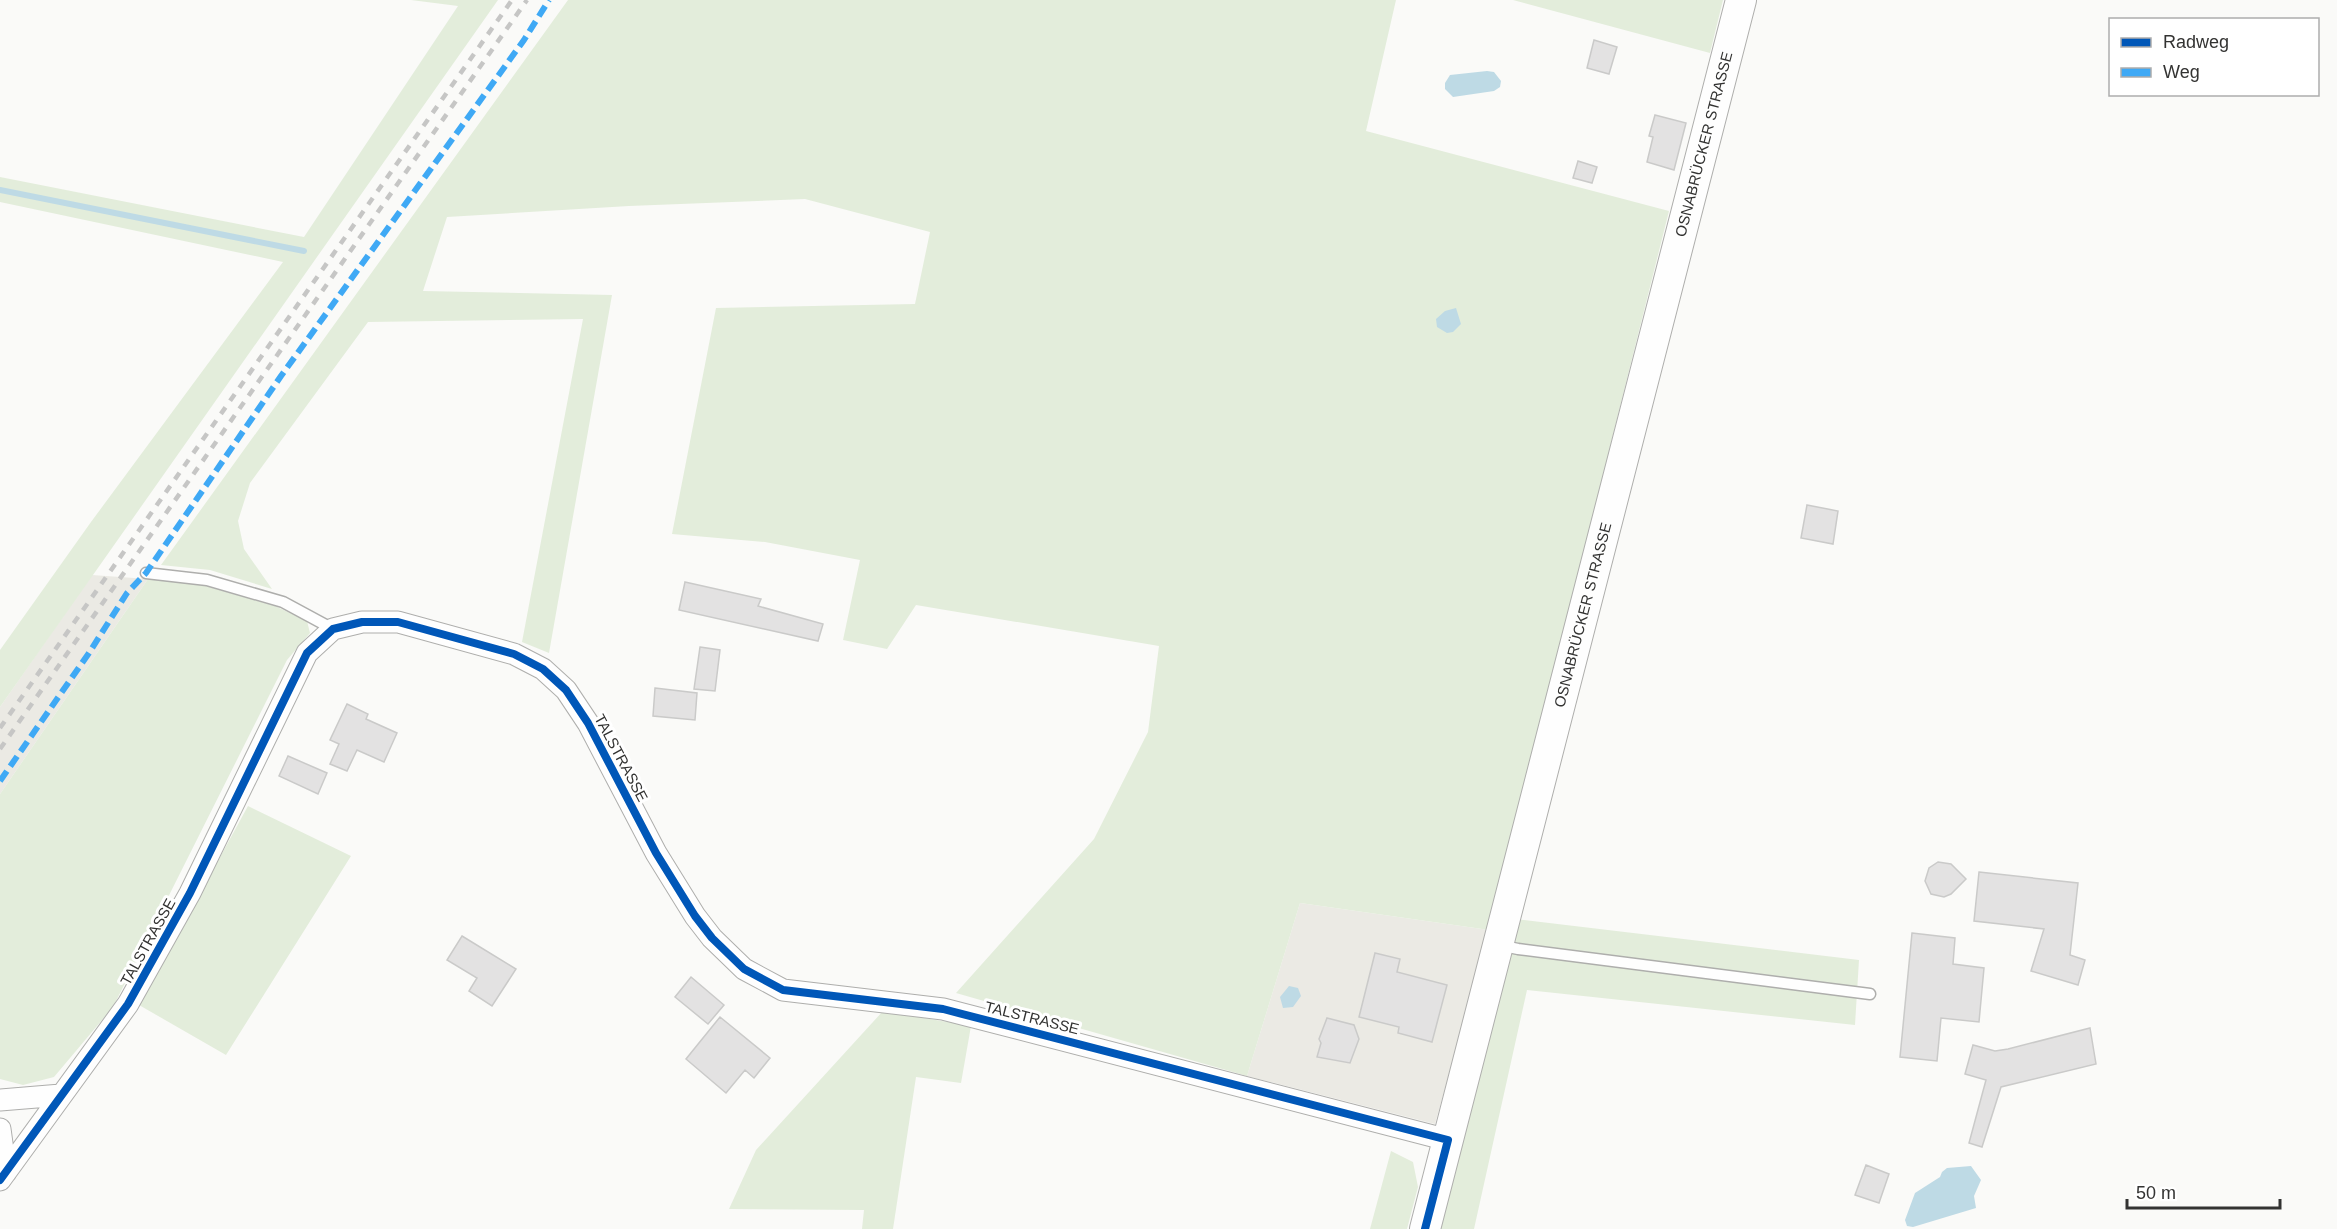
<svg xmlns="http://www.w3.org/2000/svg" width="2337" height="1229" font-family="Helvetica,sans-serif">
	<style>
		.built { fill: #ebeae4 }
		.green { fill: #e3eddb }
		.water { fill: #bedae5 }
		.lines { fill: none; stroke-linecap: round; stroke-linejoin: round }
		.stream { stroke: #bedae5; stroke-width: 6 }
		.building { fill: #e3e2e2; stroke: #cacac9; stroke-width: 1.5 }
		.lane-casing { stroke: #aeaeac; stroke-width: 13 }
		.street-casing { stroke: #aeaeac; stroke-width: 23 }
		.secondary-casing { stroke: #aeaeac; stroke-width: 32 }
		.lane { stroke: #fefefe; stroke-width: 10 }
		.street { stroke: #fefefe; stroke-width: 21 }
		.secondary { stroke: #fefefe; stroke-width: 30 }
		.rail { stroke: #c6c6c5; stroke-width: 4.5; stroke-dasharray: 8 8; stroke-linecap: butt }
		.quiet { stroke: #3fa9f5; stroke-width: 6; stroke-dasharray: 12 6; stroke-linecap: butt }
		.cycleway-casing { stroke: #fff; stroke-width: 11 }
		.cycleway { stroke: #0057b8; stroke-width: 8 }
		.labels { text-anchor: middle; stroke-width: 6; stroke-linejoin: round; paint-order: stroke }
		.street-label { font-size: 15px; fill: #333332; stroke: #fff }
	</style>
	<rect width="100%" height="100%" fill="#fafaf8"/>
	<path class="built" d="M92,575L148,579L0,794V707Z
		M1300,903L1489,930L1435,1124L1247,1076Z"/>
	<path class="green" d="M411,0H498L0,707V650L91,522L283,262L0,202V177L304,237L458,6Z
		M568,0H1396L1366,131L1669,211L1489,930L1300,903L1247,1076L956,993L1094,839L1148,732L1159,646L916,605L887,649L843,640L860,560L765,542L672,534L716,308L915,304L930,232L805,199L629,206L447,217L423,291L612,295L549,653L522,642L583,319L368,322L250,483L238,521L244,549L272,589L210,570L161,565Z
		M1513,0H1723L1710,53Z
		M148,579L202,585L275,606L307,621L310,633L287,660L113,1007L54,1077L23,1085L0,1079V794Z
		M248,806L351,856L226,1055L139,1005Z
		M1516,919L1859,960L1855,1025L1527,990L1474,1229H1438Z
		M883,1011L971,1026L961,1083L916,1077L893,1229H862L864,1210L729,1209L756,1150Z
		M1391,1151L1413,1162L1418,1187L1407,1229H1370Z"/>
	<path class="water" d="M1487,71L1494,72L1501,81L1500,87L1494,91L1453,97L1445,89V83L1450,75Z
		M1456,308L1461,324L1453,332L1447,333L1437,327L1436,319L1445,311Z
		M1289,986L1298,988L1301,996L1293,1007L1283,1008L1280,997Z
		M1971,1166L1981,1180L1974,1196L1976,1208L1913,1227L1907,1226L1905,1220L1915,1193L1940,1177L1942,1172L1947,1168Z"/>
	<g class="lines">
		<path class="stream" d="M0,190L304,251"/>
	</g>
	<path class="building" d="M1594,40L1617,47L1609,74L1587,68Z
		M1655,115L1686,123L1674,170L1647,162L1653,137L1649,136Z
		M1578,161L1597,167L1592,183L1573,178Z
		M1807,505L1838,511L1833,544L1801,538Z
		M685,582L761,599L758,606L823,624L818,641L679,610Z
		M700,647L720,650L715,691L694,689Z
		M655,688L697,693L695,720L653,716Z
		M347,704L368,714L366,719L397,733L384,762L357,750L347,771L330,764L339,744L330,740Z
		M288,756L327,773L318,794L279,776Z
		M1938,862L1951,864L1966,879L1951,894L1944,897L1931,894L1925,881L1929,868Z
		M1979,872L2078,883L2070,955L2085,960L2078,985L2031,971L2044,929L1974,921Z
		M1912,933L1955,938L1953,964L1984,968L1979,1022L1941,1018L1937,1061L1900,1057Z
		M462,936L516,969L492,1006L469,991L477,978L447,960Z
		M1375,953L1400,959L1397,972L1447,985L1432,1042L1398,1033L1399,1027L1359,1017Z
		M691,977L724,1005L708,1024L675,997Z
		M720,1017L770,1058L754,1078L745,1070L726,1093L686,1059Z
		M1327,1018L1354,1025L1359,1039L1350,1063L1317,1057L1321,1043L1319,1039Z
		M2090,1028L2096,1064L2001,1087L1982,1147L1969,1143L1986,1080L1965,1074L1973,1045L1995,1051L2008,1049Z
		M1866,1165L1889,1174L1879,1203L1855,1195Z"/>
	<g class="lines">
		<defs>
			<path id="lane" d="M146,573L207,580L283,602L333,629
				M1499,945L1518,949L1870,994"/>
			<path id="street" d="M0,1100L61,1095
				M0,1129L6,1172
				M0,1180L128,1004L190,893L307,653L333,629L362,622H398L514,654L543,669L566,690L588,723L656,853L695,916L712,938L744,969L783,990L943,1009L1448,1140"/>
			<g id="secondary">
				<path id="s1" d="M1425,1229L1741,0"/>
			</g>
		</defs>
		<use href="#lane" class="lane-casing"/>
		<use href="#street" class="street-casing"/>
		<use href="#secondary" class="secondary-casing"/>
		<use href="#lane" class="lane"/>
		<use href="#street" class="street"/>
		<use href="#secondary" class="secondary"/>
		<path class="rail" d="M0,728L512,0
			M0,749L527,0"/>
		<path class="quiet" d="M0,781L89,653L127,593L146,573L281,376L524,40L549,0"/>
		<defs>
			<path id="cycleway" d="M0,1180L128,1004L190,893L307,653L333,629L362,622H398L514,654L543,669L566,690L588,723L656,853L695,916L712,938L744,969L783,990L943,1009L1448,1140L1425,1229"/>
		</defs>
		<use href="#cycleway" class="cycleway-casing"/>
		<use href="#cycleway" class="cycleway"/>
	</g>
	<g class="labels">
		<g class="street-label">
			<text dy="5" stroke="none"><textPath href="#s1" startOffset="1120">OSNABRÜCKER STRASSE</textPath></text>
			<text dy="5" stroke="none"><textPath href="#s1" startOffset="634">OSNABRÜCKER STRASSE</textPath></text>
			<text transform="translate(621 758) rotate(62)" y="5">TALSTRASSE</text>
			<text transform="translate(148 942) rotate(-61)" y="5">TALSTRASSE</text>
			<text transform="translate(1032 1018) rotate(14)" y="5">TALSTRASSE</text>
		</g>
	</g>
	<rect x="2109" y="18" width="210" height="78" fill="#ffffff" stroke="#adadad" stroke-width="1.5"/>
	<rect x="2121" y="38" width="30" height="9" fill="#0057b8" stroke="#adadad" stroke-width="1.5"/>
	<text x="2163" y="48" font-size="18" fill="#333332">Radweg</text>
	<rect x="2121" y="68" width="30" height="9" fill="#3fa9f5" stroke="#adadad" stroke-width="1.5"/>
	<text x="2163" y="78" font-size="18" fill="#333332">Weg</text>
	<path d="M2127 1199v9h153v-9" fill="none" stroke="#333332" stroke-width="3"/>
	<text x="2136" y="1199" font-size="18" fill="#333332" stroke="#ffffff" stroke-width="4.5" paint-order="stroke">50 m</text>
</svg>
